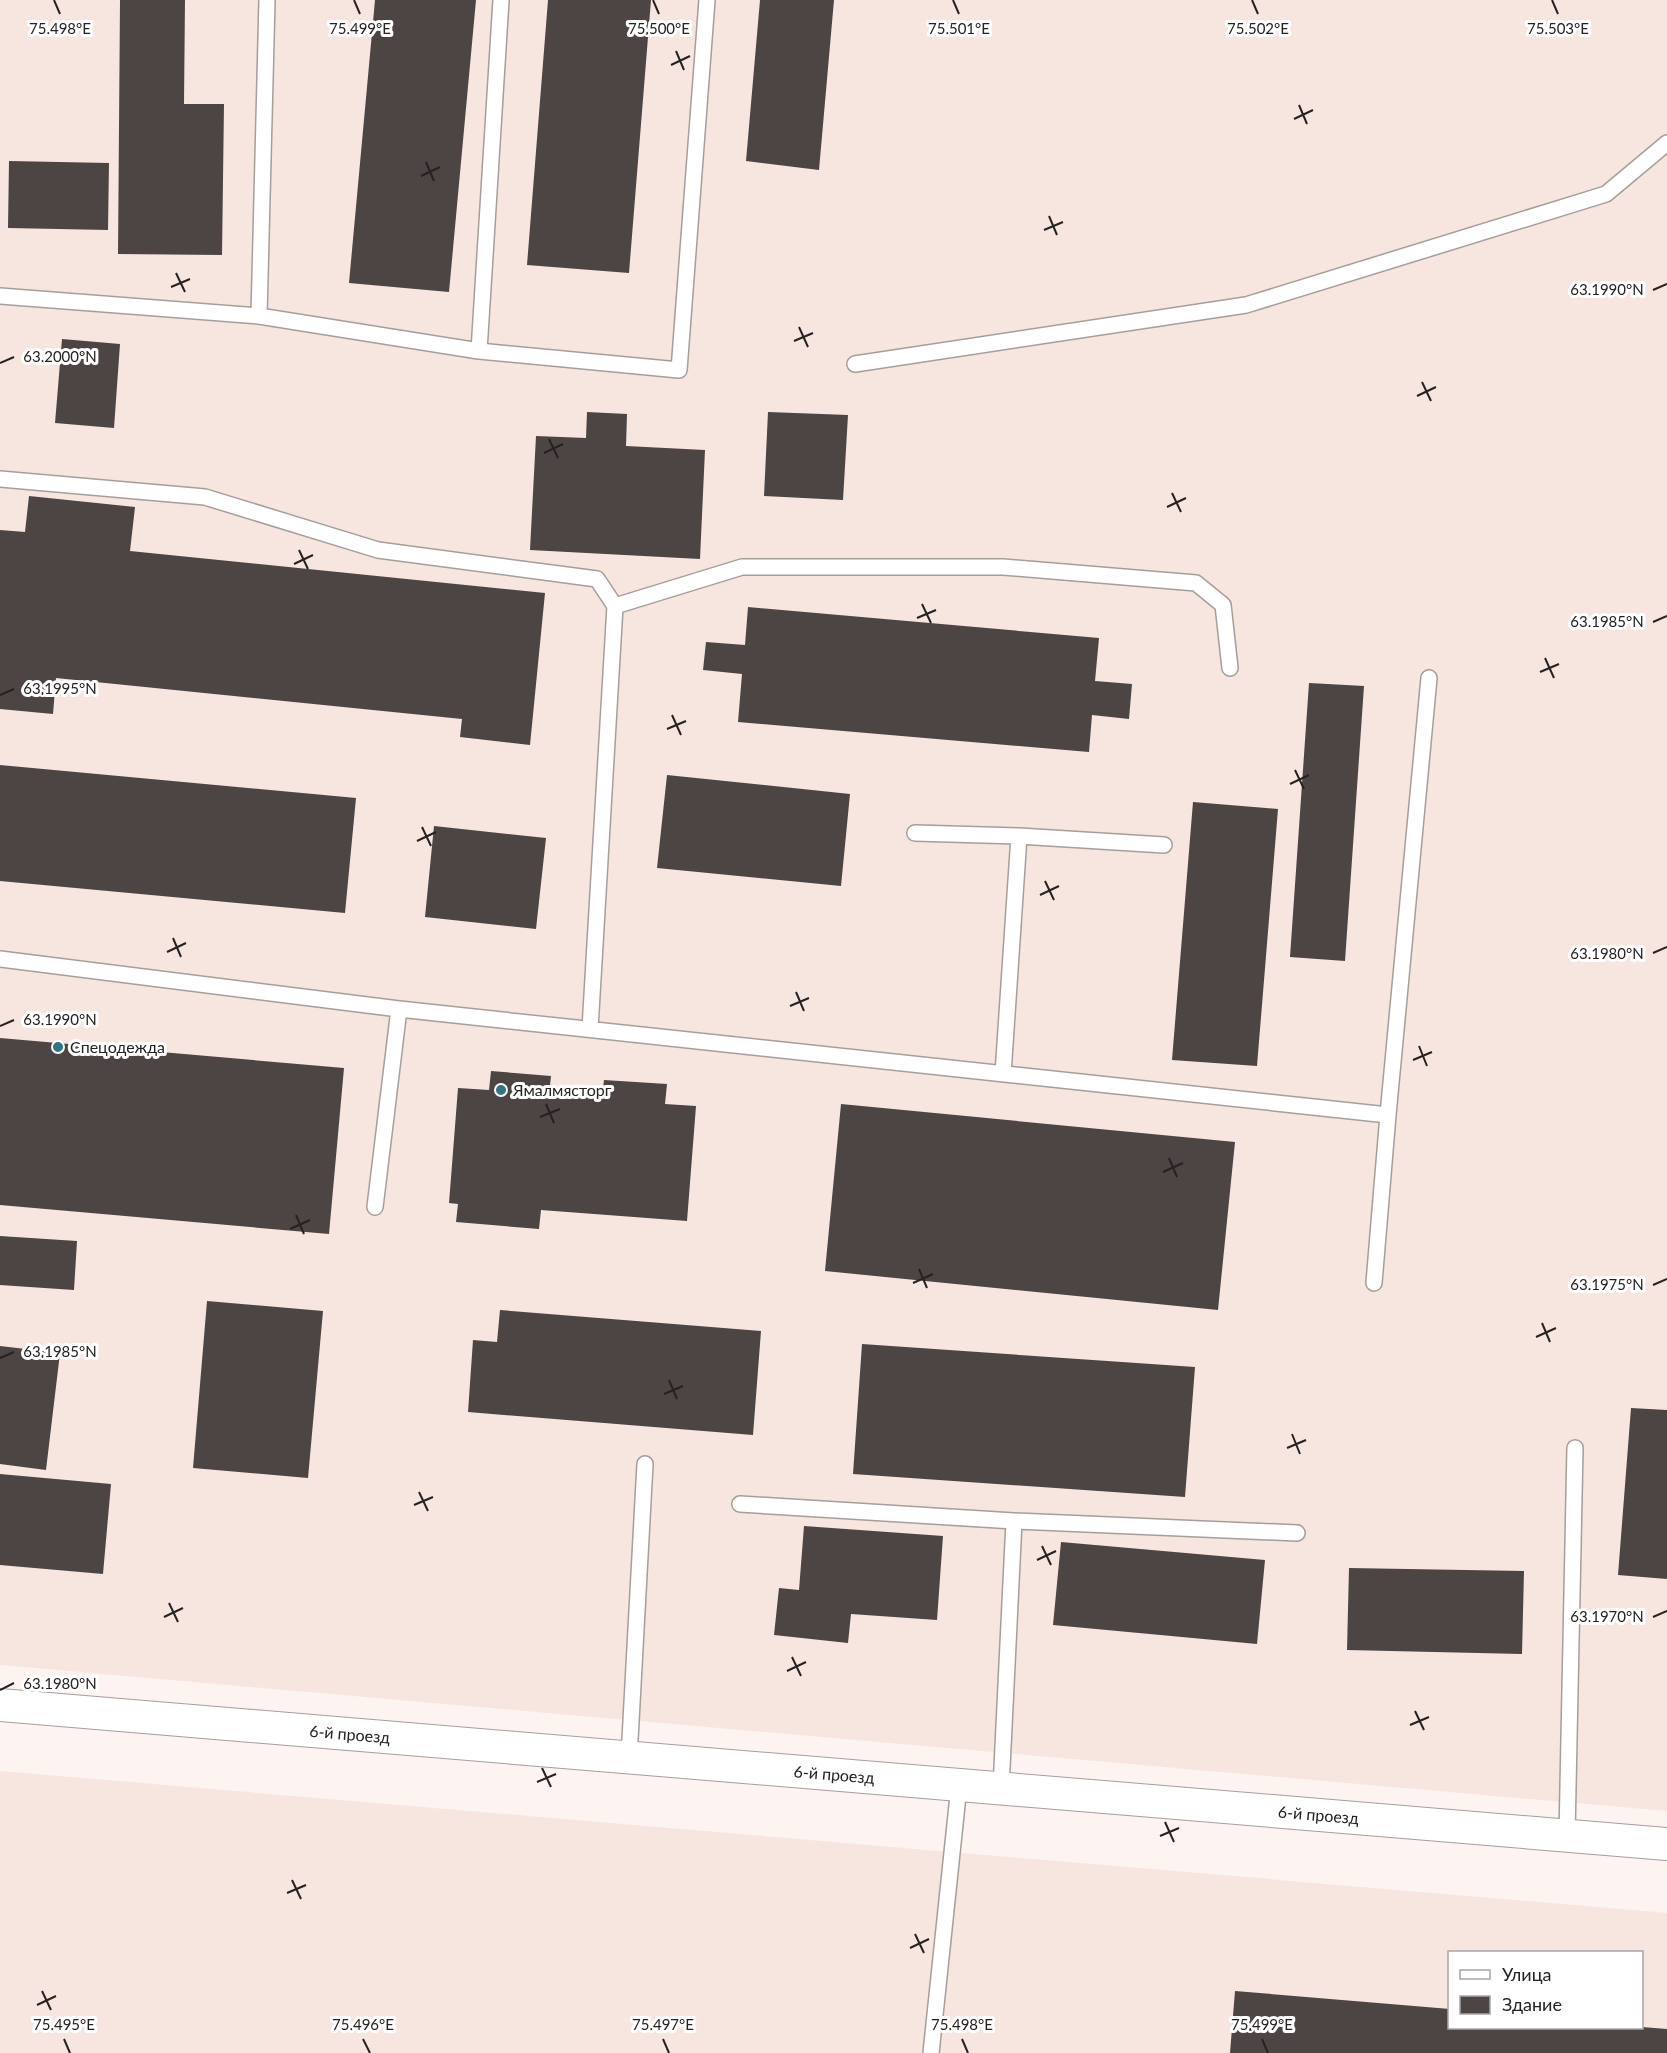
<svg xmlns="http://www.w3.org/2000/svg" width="1667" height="2053" font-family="Lato,sans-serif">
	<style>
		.built { fill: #f7e5e0; fill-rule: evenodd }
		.building { fill: #4d4543 }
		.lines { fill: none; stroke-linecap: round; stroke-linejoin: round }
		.lane-casing { stroke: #a69e9b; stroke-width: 18 }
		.street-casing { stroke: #a69e9b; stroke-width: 34 }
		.lane { stroke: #fff; stroke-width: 15 }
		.street { stroke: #fff; stroke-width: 32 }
		.ticks { fill: none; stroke: #252221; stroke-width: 2 }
		.poi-dot { fill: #317585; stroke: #fff; stroke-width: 2 }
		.labels { text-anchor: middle; stroke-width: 6; stroke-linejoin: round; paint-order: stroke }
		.poi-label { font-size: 16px; fill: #252221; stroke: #fff; text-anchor: start }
		.street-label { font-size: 16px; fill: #252221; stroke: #fff }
		.ticks-label { font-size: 15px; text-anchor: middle; fill: #252221; stroke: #fff; stroke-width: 6; stroke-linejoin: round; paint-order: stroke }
	</style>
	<rect width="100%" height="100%" fill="#fdf3f1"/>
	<path class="built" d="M0,0H1667V1811L0,1665Z
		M0,1771L1667,1913V2053H0ZM1450,1952H1642V2028H1450Z"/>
	<path class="building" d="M120,0H185L184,104H224L222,255L118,254Z
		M375,0H476L449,292L349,283Z
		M548,0H651L629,273L527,265Z
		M760,0H834L819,170L746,161Z
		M9,161L109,163L108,230L8,228Z
		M62,339L120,344L114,428L55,423Z
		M587,412L627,414L626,446L705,450L700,559L530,550L536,436L586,438Z
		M768,412L848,415L843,500L764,496Z
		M29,496L135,507L130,551L545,593L530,745L460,737L462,719L56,678L53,714L0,709V530L25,532Z
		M748,607L1099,638L1095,681L1132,684L1129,719L1092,715L1089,752L738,722L742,674L703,670L706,642L745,645Z
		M1309,683L1364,686L1345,961L1290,957Z
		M0,765L356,798L345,913L0,881Z
		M667,775L850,794L841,886L657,868Z
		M1193,802L1278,809L1257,1066L1172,1060Z
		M434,826L546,838L536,929L425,917Z
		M0,1038L344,1068L329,1234L0,1205Z
		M491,1071L551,1076L549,1094L602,1098L604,1080L667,1084L665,1104L696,1106L687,1221L541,1210L539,1229L456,1222L458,1204L449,1203L458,1088L489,1090Z
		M841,1104L1235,1142L1218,1310L825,1271Z
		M0,1236L77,1241L74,1290L0,1285Z
		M207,1301L323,1311L308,1478L193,1468Z
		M500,1310L761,1331L753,1435L468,1412L473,1340L497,1342Z
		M862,1344L1195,1367L1185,1497L853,1474Z
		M0,1346L60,1353L46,1470L0,1464Z
		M1631,1408L1667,1410V1579L1618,1575Z
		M0,1474L111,1484L103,1574L0,1565Z
		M804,1526L943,1536L937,1620L851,1614L848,1643L774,1635L779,1588L799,1590Z
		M1061,1542L1265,1560L1257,1644L1053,1625Z
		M1349,1568L1524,1571L1522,1654L1347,1650Z
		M1235,1991L1450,2009V2028L1642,2027L1667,2029V2053H1230Z"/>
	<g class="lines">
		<defs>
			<path id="lane" d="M0,296L259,316L479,351L679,370L707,0
				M259,316L267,0
				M479,351L501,0
				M855,364L1246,305L1606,194L1667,143
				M0,479L205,497L378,550L597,579L615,606
				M915,833L1019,836
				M0,959L399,1009L1388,1115L1429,678
				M590,1029L615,606L742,567H1003L1196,583L1223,605L1230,668
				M1003,1074L1019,836L1164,845
				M375,1207L399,1009
				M1374,1283L1388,1115
				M740,1504L1014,1521
				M629,1758L645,1464
				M1001,1788L1014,1521L1297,1533
				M1567,1835L1575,1448
				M931,2053L959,1786"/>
			<g id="street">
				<path id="s1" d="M0,1705L1667,1844"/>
			</g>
		</defs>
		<use href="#lane" class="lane-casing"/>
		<use href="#street" class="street-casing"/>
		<use href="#lane" class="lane"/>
		<use href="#street" class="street"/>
	</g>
	<path class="ticks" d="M54,0L60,14M354,0L360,14M653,0L659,14M953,0L959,14M1252,0L1258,14M1552,0L1558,14M676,51L684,70M671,65L690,56M1299,105L1307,124M1294,119L1313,110M426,162L434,181M421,176L440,167M1049,216L1057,235M1044,230L1063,222M176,273L185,292M171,287L190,279M1653,290L1667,284M799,327L808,347M794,341L813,333M0,363L14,357M1422,382L1431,401M1417,396L1436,387M549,439L558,458M544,453L563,444M1172,493L1181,512M1167,507L1186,498M299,550L308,569M294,564L313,555M922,604L931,623M917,618L936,610M1653,622L1667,616M1545,658L1554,678M1540,672L1559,664M0,695L14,689M672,715L681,735M667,729L686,721M1295,770L1304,789M1290,784L1309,775M422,827L431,846M417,841L436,832M1045,881L1054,900M1040,895L1059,886M173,938L181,957M167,952L186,943M1653,953L1667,947M796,992L804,1011M790,1006L809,998M0,1026L14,1020M1419,1046L1427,1066M1413,1060L1432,1052M546,1104L554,1123M540,1117L560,1109M1169,1158L1177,1177M1163,1172L1183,1163M296,1215L304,1234M290,1229L310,1220M919,1269L927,1288M913,1283L933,1274M1653,1285L1667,1279M1542,1323L1550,1342M1536,1337L1556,1328M0,1358L14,1352M669,1380L677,1399M664,1394L683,1386M1292,1434L1300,1454M1287,1448L1306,1440M419,1492L428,1511M414,1505L433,1497M1042,1546L1051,1565M1037,1560L1056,1551M169,1603L178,1622M164,1617L183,1608M1653,1617L1667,1611M792,1657L801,1676M787,1671L806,1662M0,1690L14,1683M1415,1711L1424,1730M1410,1725L1429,1717M542,1768L551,1787M537,1782L556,1774M1165,1822L1174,1842M1160,1836L1179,1828M292,1880L301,1899M287,1893L306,1885M915,1934L924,1953M910,1948L929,1939M42,1991L51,2010M37,2005L56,1996M64,2039L70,2053M363,2039L370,2053M663,2039L669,2053M962,2039L968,2053M1262,2039L1268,2053"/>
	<g class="poi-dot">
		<circle cx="58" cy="1047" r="6"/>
		<circle cx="501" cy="1090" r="6"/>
	</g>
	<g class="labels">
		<g class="poi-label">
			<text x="70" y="1053">Спецодежда</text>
			<text x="513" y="1096">Ямалмясторг</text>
		</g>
		<g class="street-label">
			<text dy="6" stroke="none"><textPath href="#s1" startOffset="351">6-й проезд</textPath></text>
			<text dy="6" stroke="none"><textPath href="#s1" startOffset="837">6-й проезд</textPath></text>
			<text dy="6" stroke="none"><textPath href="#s1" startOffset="1323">6-й проезд</textPath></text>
		</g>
	</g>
	<g class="ticks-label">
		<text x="60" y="34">75.498°E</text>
		<text x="360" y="34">75.499°E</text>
		<text x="659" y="34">75.500°E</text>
		<text x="1258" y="34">75.502°E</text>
		<text x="1558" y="34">75.503°E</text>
		<text x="959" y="34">75.501°E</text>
		<text x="1607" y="295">63.1990°N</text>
		<text x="60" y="362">63.2000°N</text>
		<text x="1607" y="627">63.1985°N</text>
		<text x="60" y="694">63.1995°N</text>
		<text x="1607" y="959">63.1980°N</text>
		<text x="60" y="1025">63.1990°N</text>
		<text x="1607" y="1290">63.1975°N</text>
		<text x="60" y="1357">63.1985°N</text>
		<text x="1607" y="1622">63.1970°N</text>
		<text x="60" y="1689">63.1980°N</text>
		<text x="64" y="2030">75.495°E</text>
		<text x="363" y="2030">75.496°E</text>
		<text x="663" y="2030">75.497°E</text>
		<text x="962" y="2030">75.498°E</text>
		<text x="1262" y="2030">75.499°E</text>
	</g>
	<rect x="1448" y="1951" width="195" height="78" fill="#ffffff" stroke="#a8a7a6" stroke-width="1.5"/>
	<rect x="1460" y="1970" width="30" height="9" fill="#ffffff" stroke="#a8a7a6" stroke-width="1.5"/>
	<text x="1502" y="1981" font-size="18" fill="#252221">Улица</text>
	<rect x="1460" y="1996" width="30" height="18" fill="#4d4543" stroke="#a8a7a6" stroke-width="1.5"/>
	<text x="1502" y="2011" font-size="18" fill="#252221">Здание</text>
</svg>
